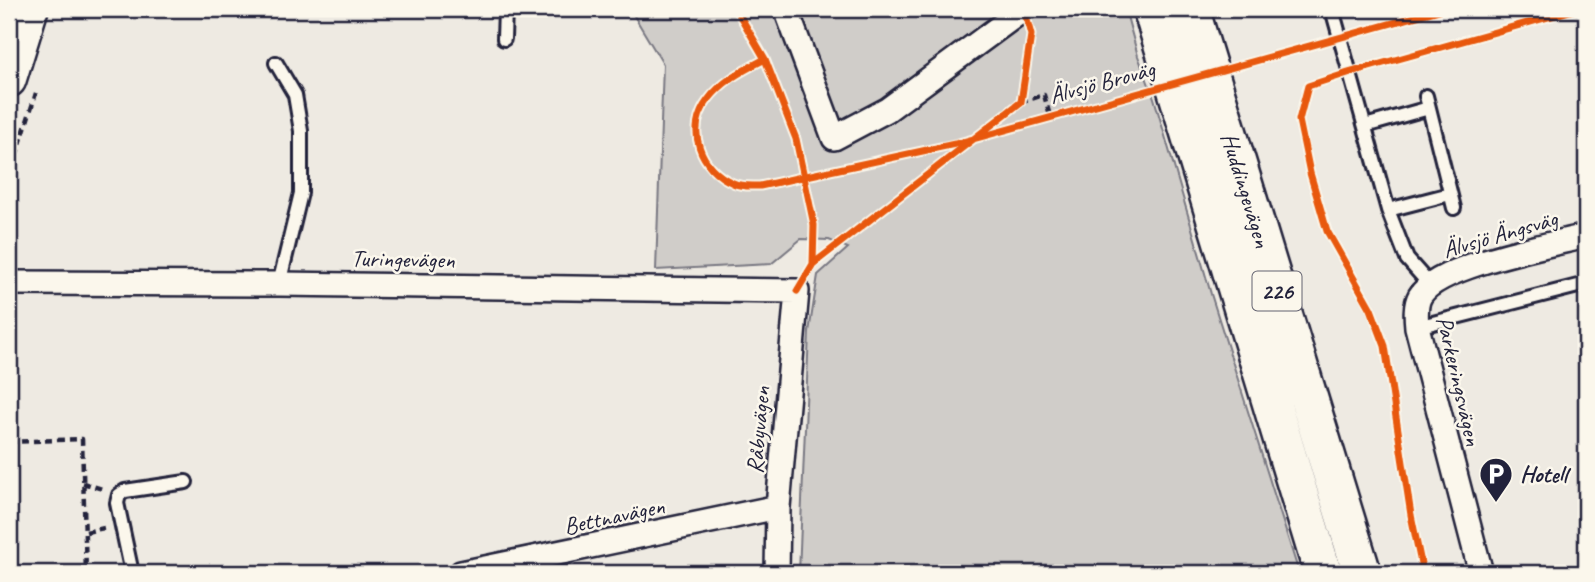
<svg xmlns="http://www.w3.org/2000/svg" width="1595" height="582" font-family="Caveat,sans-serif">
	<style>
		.green { fill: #d0cdc9; stroke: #797882; stroke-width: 2 }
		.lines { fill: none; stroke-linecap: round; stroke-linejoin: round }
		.lane-casing { stroke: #22223b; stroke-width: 18 }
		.street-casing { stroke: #22223b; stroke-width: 28 }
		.secondary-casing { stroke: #22223b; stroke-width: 38 }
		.primary-casing { stroke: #22223b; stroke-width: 42 }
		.path { stroke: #22223b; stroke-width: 4.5; stroke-dasharray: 7 5; stroke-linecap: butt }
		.lane { stroke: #fbf7ec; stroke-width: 12 }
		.street { stroke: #fbf7ec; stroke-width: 23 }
		.secondary { stroke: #fbf7ec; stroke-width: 33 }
		.primary { stroke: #fbf7ec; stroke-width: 37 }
		.cycleway-casing { stroke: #fbf7ec; stroke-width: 11 }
		.cycleway { stroke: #e8590c; stroke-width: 7 }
		.labels { text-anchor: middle; stroke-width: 5; stroke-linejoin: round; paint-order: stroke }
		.shield { fill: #fbf7ec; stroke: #636270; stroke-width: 2 }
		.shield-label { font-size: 23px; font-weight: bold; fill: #22223b }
		.street-label { font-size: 24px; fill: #22223b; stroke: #fbf7ec }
		.poi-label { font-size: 24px; font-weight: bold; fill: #22223b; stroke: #fbf7ec; text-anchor: start }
	</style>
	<rect width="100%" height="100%" fill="#eeeae2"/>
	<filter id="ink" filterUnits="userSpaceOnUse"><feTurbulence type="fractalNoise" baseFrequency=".0143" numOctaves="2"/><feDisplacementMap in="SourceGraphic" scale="14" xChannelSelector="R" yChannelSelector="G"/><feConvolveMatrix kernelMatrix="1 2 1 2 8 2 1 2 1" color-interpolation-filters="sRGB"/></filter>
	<g filter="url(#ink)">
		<path class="green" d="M630,9H1125L1138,56L1154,98L1211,294L1299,573H799L809,332L818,275L848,248L829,240L801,239L771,264L656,270L663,64Z"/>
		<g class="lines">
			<defs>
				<path id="lane" d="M1332,9L1388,210L1407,259L1430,285
					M504,39L505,9
					M276,63L295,95L301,131V193L279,284
					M1426,96L1454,208
					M1365,126L1429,108
					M1388,210L1450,194
					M1417,327L1586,284
					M132,573L117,503L119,495L125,491L186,482"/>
				<path id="street" d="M786,9L834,138L887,110L1024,9
					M9,283L279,284L797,291L778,507L777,573
					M461,573L778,507
					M1481,573L1417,327C1416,317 1415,305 1420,296C1438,265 1550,245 1586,236"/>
				<path id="secondary" d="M9,80L31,9"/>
				<path id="primary" d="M1152,9L1323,573
					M1190,9L1362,573"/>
			</defs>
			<use href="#lane" class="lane-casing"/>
			<use href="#street" class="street-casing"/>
			<use href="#secondary" class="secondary-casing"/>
			<use href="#primary" class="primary-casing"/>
			<path class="path" d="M1021,102L1044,95L1050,116
				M9,179L36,93
				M9,442L82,439L86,573
				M83,483L102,489
				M86,532L104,528"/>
			<use href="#lane" class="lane"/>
			<use href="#street" class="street"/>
			<use href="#secondary" class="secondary"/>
			<use href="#primary" class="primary"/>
			<defs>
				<path id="cycleway" d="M736,9L765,59L796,139L814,225L813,264
					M765,59C744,70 723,80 708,100C685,130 700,169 733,183C741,187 752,186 760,186L955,144L1443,9
					M797,291L813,264L1021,102L1031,35L1024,9
					M1423,573L1411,515L1385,346L1371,309L1327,231L1310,173L1299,120L1308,86L1348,73L1577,9"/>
			</defs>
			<use href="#cycleway" class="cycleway-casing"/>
			<use href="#cycleway" class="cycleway"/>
		</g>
	</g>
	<defs>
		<symbol id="parking-pin" viewBox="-11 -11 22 30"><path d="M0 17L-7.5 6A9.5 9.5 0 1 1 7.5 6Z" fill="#22223b" stroke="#fbf7ec"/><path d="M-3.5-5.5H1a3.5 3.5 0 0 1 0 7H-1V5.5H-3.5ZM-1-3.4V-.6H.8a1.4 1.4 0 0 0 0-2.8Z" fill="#fff"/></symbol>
	</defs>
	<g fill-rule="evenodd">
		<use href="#parking-pin" x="1477" y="455" width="38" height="52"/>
	</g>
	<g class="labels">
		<rect class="shield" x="1252.5" y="271.5" width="49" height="39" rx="5"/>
		<g class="shield-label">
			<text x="1277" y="299">226</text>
		</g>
		<g class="street-label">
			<text transform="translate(1102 82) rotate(-15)" y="8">Älvsjö Broväg</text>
			<text transform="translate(1246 190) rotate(73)" y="8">Huddingevägen</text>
			<text transform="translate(1500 234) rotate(-16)" y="8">Älvsjö Ängsväg</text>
			<text transform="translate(403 259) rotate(1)" y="8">Turingevägen</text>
			<text transform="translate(1459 381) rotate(77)" y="8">Parkeringsvägen</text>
			<text transform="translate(758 430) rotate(-85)" y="8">Råbyvägen</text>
			<text transform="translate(614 516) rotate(-12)" y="8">Bettnavägen</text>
		</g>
		<g class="poi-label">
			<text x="1520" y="482">Hotell</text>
		</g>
	</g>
	<rect width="1595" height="582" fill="none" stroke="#fbf7ec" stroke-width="35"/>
	<rect x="18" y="18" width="1560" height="547" fill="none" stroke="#22223b" stroke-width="2.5" filter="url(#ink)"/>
</svg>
